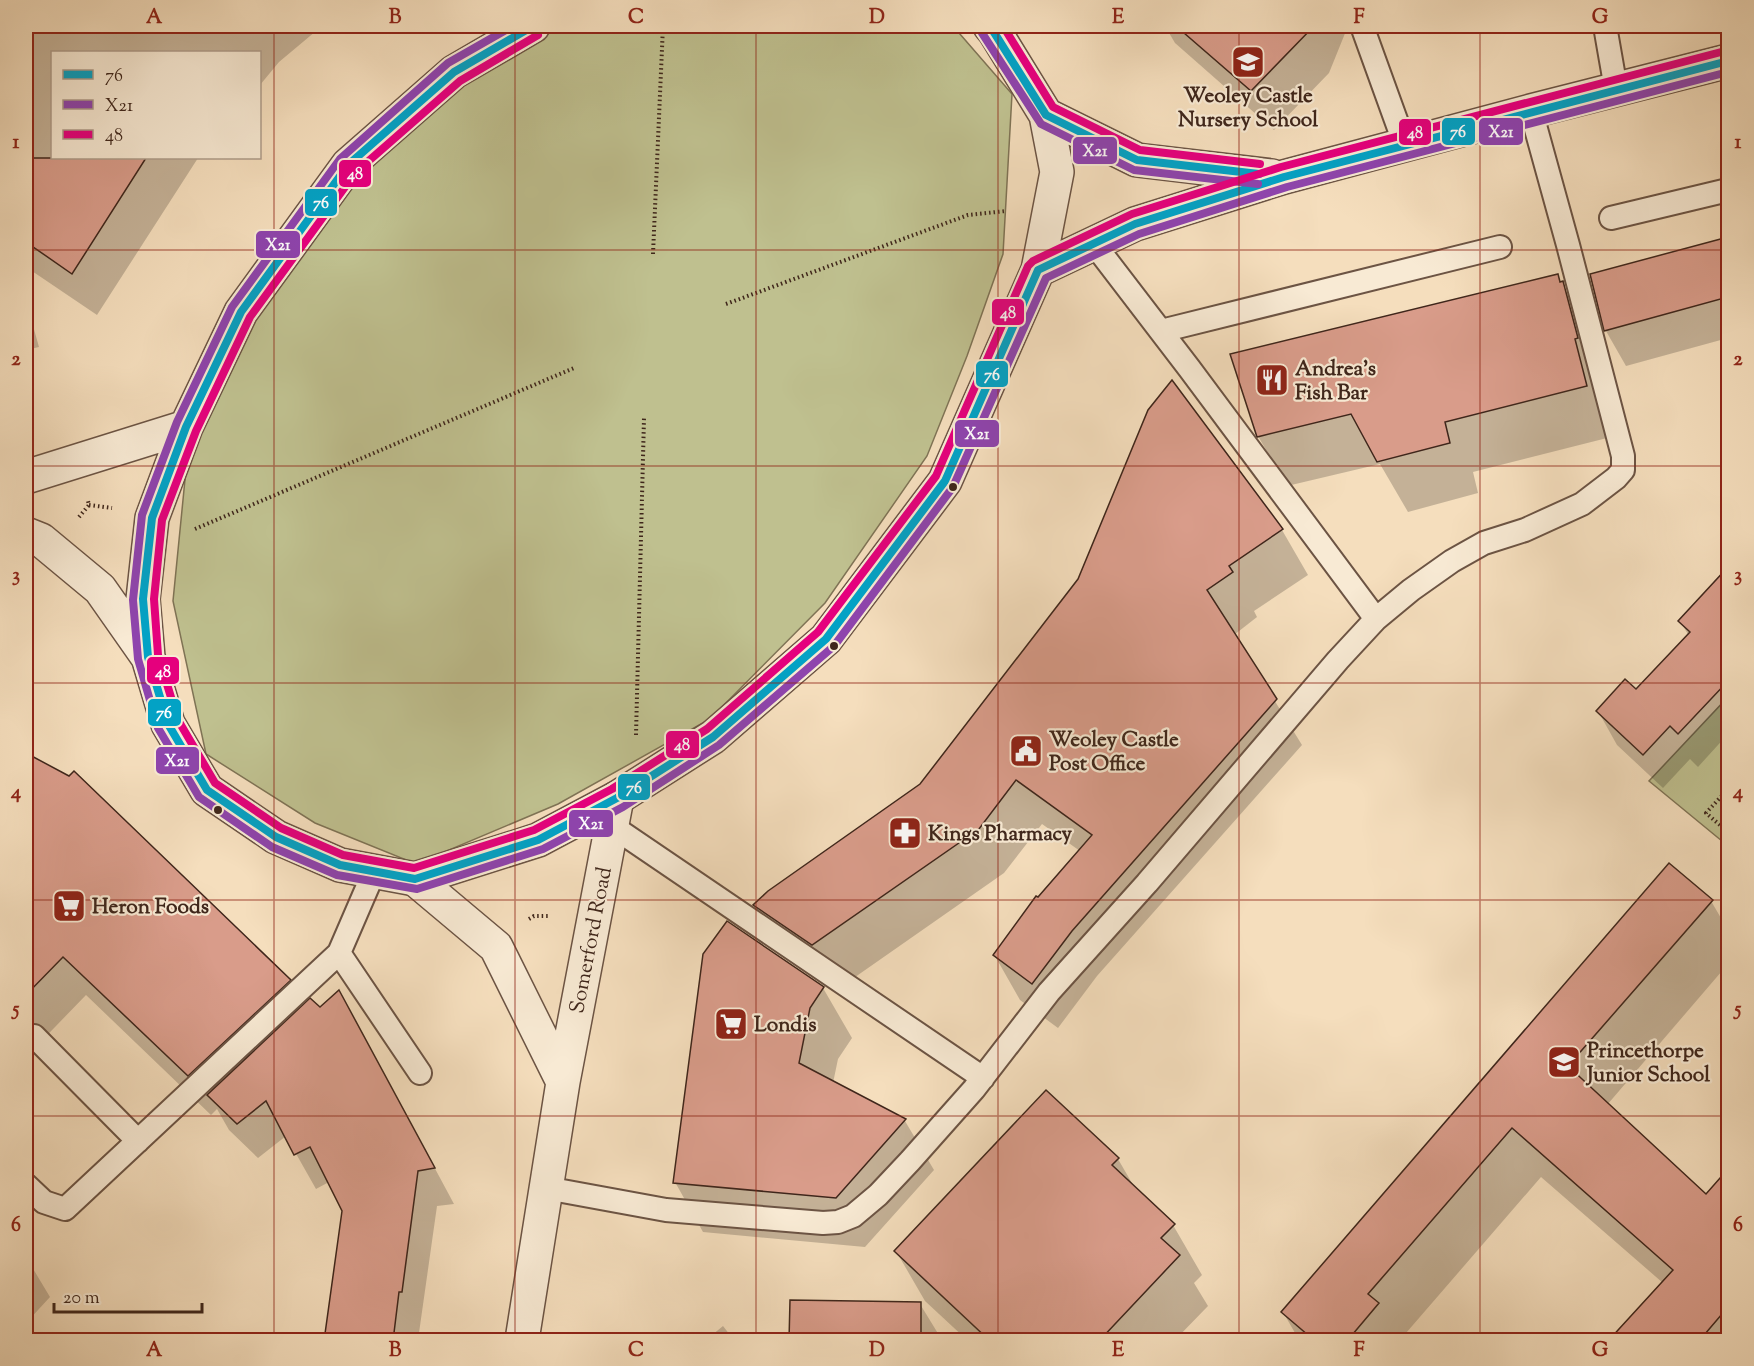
<svg xmlns="http://www.w3.org/2000/svg" width="1754" height="1366" font-family="'Sorts Mill Goudy',serif">
	<style>
		.green { fill: #bfc08f; stroke: #7f7355; stroke-width: 1.5 }
		.shadow { fill: #0003 }
		.building { fill: #d99c8a; stroke: #3f261b; stroke-width: 1.5 }
		.lines { fill: none; stroke-linecap: round; stroke-linejoin: round }
		.service-casing { stroke: #6c5444; stroke-width: 26 }
		.minor-casing { stroke: #6c5444; stroke-width: 36 }
		.tertiary-casing { stroke: #6c5444; stroke-width: 36 }
		.path { stroke: #3f261b; stroke-width: 4; stroke-dasharray: 1.5 3; stroke-linecap: butt }
		.service { stroke: #f8ead4; stroke-width: 22 }
		.minor { stroke: #f8ead4; stroke-width: 33 }
		.tertiary { stroke: #f8ead4; stroke-width: 33 }
		.bus-1-casing { stroke: #f8ead4; stroke-width: 12 }
		.bus-2-casing { stroke: #f8ead4; stroke-width: 12 }
		.bus-3-casing { stroke: #f8ead4; stroke-width: 12 }
		.bus-1 { stroke: #03a2c5; stroke-width: 8 }
		.bus-2 { stroke: #8e44ad; stroke-width: 8 }
		.bus-3 { stroke: #e5007d; stroke-width: 8 }
		.grid { fill: none; stroke: #8f2418; stroke-width: 1.5; stroke-opacity: 0.55 }
		.bus-dot { fill: #3f261b; stroke: #f8ead4; stroke-width: 2 }
		.labels { text-anchor: middle; stroke-width: 4.5; stroke-linejoin: round; paint-order: stroke }
		.poi-label { font-size: 21px; font-weight: bold; fill: #3f261b; stroke: #f8ead4; text-anchor: start }
		.street-label { font-size: 21px; fill: #3f261b; stroke: #f8ead4 }
		.line-badge { stroke: #f8ead4; stroke-width: 2 }
		.badge-label { font-size: 16px; text-anchor: middle; font-weight: bold; fill: #fff }
		.neatline { fill: none; stroke: #8f2418; stroke-width: 2 }
		.grid-label { font-size: 20px; text-anchor: middle; font-weight: bold; fill: #8f2418 }
	</style>
	<rect width="100%" height="100%" fill="#f5debd"/>
	<filter id="stains"><feTurbulence type="fractalNoise" baseFrequency=".00333" numOctaves="4"/><feColorMatrix values="0 0 0 0 .2 0 0 0 0 .09 0 0 0 0 .02 0 0 0 .5 -.17"/></filter>
	<radialGradient id="worn" r=".72"><stop offset=".6" stop-color="#630" stop-opacity="0"/><stop offset="1" stop-color="#630" stop-opacity=".3"/></radialGradient>
	<path class="green" d="M542,26H953L1012,94L1003,254L967,356L927,456L825,603L710,719L558,804L416,864L315,823L206,754L173,601L190,429L244,317L350,170Z
		M1728,697V846L1649,781Z"/>
	<path class="shadow" d="M26,26H322L279,62L260,85V52H52V158H198L97,315L26,267Z
		M1165,26H1348L1329,73L1274,130L1175,43Z
		M1728,239V338L1626,366L1606,331L1591,275Z
		M1557,276L1592,333L1615,436L1473,472L1478,493L1408,512L1380,464L1287,486L1258,436Z
		M26,301L39,347L26,350Z
		M1172,383L1282,530L1308,575L1254,611L1257,617L1234,635L1302,745L1097,976L1058,1028L1020,1000L995,956L1038,899L1080,851L1042,824L1004,873L838,989L780,950L754,905L921,785L1080,580Z
		M1728,564V734L1698,767L1690,759L1663,788L1617,745L1598,711L1636,692L1689,636L1680,621L1722,576L1720,573Z
		M26,755L69,778L290,981L304,1006L320,1009L359,1027L454,1204L437,1206L418,1340H326L344,1211L329,1182L316,1189L286,1136L258,1158L229,1130L217,1109L211,1115L86,995L26,1057Z
		M1711,901L1728,930V964L1607,1105L1706,1196L1728,1171V1340H1610L1663,1283L1541,1177L1400,1340H1299L1283,1312Z
		M823,988L852,1038L838,1059L833,1083L905,1121L934,1170L865,1247L703,1232L675,1182Z
		M1046,1092L1118,1159L1136,1190L1173,1225L1202,1275L1194,1283L1208,1306L1175,1340H967L925,1301L896,1251Z
		M26,1257L50,1297L27,1322L38,1340H26Z
		M920,1304L942,1340H790Z
		M723,1326L734,1340H706Z"/>
	<path class="building" d="M1176,26H1314L1251,91Z
		M26,158H146L72,274L26,242Z
		M1728,237V297L1604,331L1590,274Z
		M1558,274L1560,282L1563,281L1578,338L1575,339L1587,386L1445,422L1450,443L1377,462L1351,414L1257,437L1230,354Z
		M1172,380L1283,529L1229,566L1233,572L1207,590L1277,699L1072,931L1032,984L993,955L1036,896L1038,897L1092,835L1016,780L979,829L812,945L753,905L768,891L920,784L1078,579L1148,410Z
		M1728,567V681L1678,734L1670,726L1643,755L1596,711L1625,679L1636,689L1690,632L1678,621Z
		M26,753L69,776L74,771L291,980L188,1076L63,957L26,995Z
		M1669,863L1713,900L1568,1066L1706,1194L1728,1169V1307L1699,1341H1608L1673,1270L1512,1128L1368,1294L1379,1303L1347,1341H1315L1281,1312Z
		M727,921L824,987L810,1008L799,1063L906,1119L836,1198L673,1183L703,954Z
		M339,990L435,1168L418,1171L402,1292H399L393,1341H324L342,1211L310,1147L294,1155L266,1101L237,1124L207,1095L310,998L320,1007Z
		M1046,1090L1119,1158L1112,1165L1175,1224L1161,1238L1180,1255L1099,1341H990L894,1251Z
		M790,1300L921,1302V1341H789Z"/>
	<g class="lines">
		<defs>
			<path id="service" d="M1362,26L1405,145
				M1605,26L1616,89
				M1611,218L1728,190
				M1094,244L1189,368L1376,619
				M1161,331L1500,247
				M612,826L983,1078
				M339,953L420,1073
				M34,1036L138,1141
				M26,1185L44,1202L65,1209L339,953L374,872
				M546,1188L666,1210L823,1223L838,1222L853,1216L878,1195L910,1161L974,1089L1049,992L1147,883L1338,660L1376,619L1411,590L1452,561L1484,543L1525,530L1582,504L1616,478L1623,470V456L1568,245L1531,111"/>
			<path id="minor" d="M415,879L496,947L563,1082
				M522,1340L563,1082L617,798"/>
			<path id="tertiary" d="M533,26L454,72L348,165L241,312L186,427L152,518L143,599L148,657L168,724L207,790L276,837L340,865L415,879L538,840L617,798L713,737L826,639L945,481L1038,270L1057,172L1046,115L995,32L990,26
				M1046,115L1137,160L1272,176
				M1038,270L1135,224L1284,177L1531,111L1728,61
				M26,477L186,427
				M26,534L41,540L100,589L147,656"/>
		</defs>
		<use href="#service" class="service-casing"/>
		<use href="#minor" class="minor-casing"/>
		<use href="#tertiary" class="tertiary-casing"/>
		<path class="path" d="M653,254L663,26
			M726,304L968,215L1006,211
			M89,505L112,508
			M79,517L89,505L88,501
			M195,529L574,368
			M636,735L644,418
			M1728,789L1706,813L1728,832
			M529,919L534,916H550"/>
		<use href="#service" class="service"/>
		<use href="#minor" class="minor"/>
		<use href="#tertiary" class="tertiary"/>
		<defs>
			<path id="bus-1" d="M533,26L454,72L348,165L241,312L186,427L152,518L143,599L148,657L168,724L207,790L276,837L340,865L415,879L538,840L617,798L713,737L826,639L945,481L1038,270L1135,224L1284,177L1728,61
				M990,26L1046,115L1137,160L1259,174"/>
			<path id="bus-2" d="M513,26L448,63L340,159L232,307L177,422L142,515L133,600L138,659L158,728L199,797L272,847L337,875L417,889L543,849L623,807L719,745L834,646L953,487L1046,278L1139,234L1287,187L1728,72
				M982,33L1041,124L1134,170L1258,184"/>
			<path id="bus-3" d="M1003,26L1053,107L1140,150L1260,164
				M538,35L460,81L356,172L250,317L196,431L162,520L154,599L158,655L178,720L215,783L281,828L343,855L414,868L534,830L612,789L707,729L818,632L936,476L1028,266L1033,261L1132,214L1281,167L1725,51"/>
		</defs>
		<use href="#bus-1" class="bus-1-casing"/>
		<use href="#bus-2" class="bus-2-casing"/>
		<use href="#bus-3" class="bus-3-casing"/>
		<use href="#bus-1" class="bus-1"/>
		<use href="#bus-2" class="bus-2"/>
		<use href="#bus-3" class="bus-3"/>
	</g>
	<path class="grid" d="M274,26V1340M515,26V1340M756,26V1340M998,26V1340M1239,26V1340M1480,26V1340M26,250H1728M26,466H1728M26,683H1728M26,900H1728M26,1116H1728"/>
	<defs>
		<symbol id="school-square" viewBox="-11 -11 22 22"><rect x="-9" y="-9" width="18" height="18" rx="4" fill="#8f2418" stroke="#f8ead4"/><path d="M0-5L7-2L0 1L-7-2ZM-4 1L0 2.5L4 1V4Q0 6-4 4Z" fill="#fff"/></symbol>
		<symbol id="restaurant-square" viewBox="-11 -11 22 22"><rect x="-9" y="-9" width="18" height="18" rx="4" fill="#8f2418" stroke="#f8ead4"/><path d="M-5-6h1v4h1v-4h1v4h1v-4h1v5L-1.5 .5V6h-2V.5L-5-1ZM5-6V6H3V1.5H1.5Q1.5-4 5-6Z" fill="#fff"/></symbol>
		<symbol id="civic-square" viewBox="-11 -11 22 22"><rect x="-9" y="-9" width="18" height="18" rx="4" fill="#8f2418" stroke="#f8ead4"/><path d="M-.6-6.5H3V-4.5H.6V-3L4-1V1h2V6H-6V1h2V-1L-.6-3ZM-1.2 2.5V6h2.4V2.5Z" fill="#fff"/></symbol>
		<symbol id="pharmacy-square" viewBox="-11 -11 22 22"><rect x="-9" y="-9" width="18" height="18" rx="4" fill="#8f2418" stroke="#f8ead4"/><path d="M-2-6h4v4h4v4h-4v4h-4v-4h-4v-4h4Z" fill="#fff"/></symbol>
		<symbol id="supermarket-square" viewBox="-11 -11 22 22"><rect x="-9" y="-9" width="18" height="18" rx="4" fill="#8f2418" stroke="#f8ead4"/><path d="M-6-5.5h2.5l.6 2H6L4.5 2H-2.5L-4.4-4H-6ZM-1.5 3.2a1.3 1.3 0 1 0 .1 0ZM3 3.2a1.3 1.3 0 1 0 .1 0Z" fill="#fff"/></symbol>
	</defs>
	<g fill-rule="evenodd">
		<use href="#school-square" x="1229" y="43" width="38" height="38"/>
		<use href="#restaurant-square" x="1253" y="361" width="38" height="38"/>
		<use href="#civic-square" x="1007" y="732" width="38" height="38"/>
		<use href="#pharmacy-square" x="886" y="814" width="38" height="38"/>
		<use href="#supermarket-square" x="50" y="887" width="38" height="38"/>
		<use href="#supermarket-square" x="712" y="1005" width="38" height="38"/>
		<use href="#school-square" x="1545" y="1043" width="38" height="38"/>
	</g>
	<g class="bus-dot">
		<circle cx="953" cy="487" r="5"/>
		<circle cx="834" cy="646" r="5"/>
		<circle cx="218" cy="810" r="5"/>
	</g>
	<g class="labels">
		<g class="poi-label">
			<text x="1248" y="102" text-anchor="middle">Weoley Castle<tspan x="1248" dy="24">Nursery School</tspan></text>
			<text x="1295" y="375">Andrea's<tspan x="1295" dy="24">Fish Bar</tspan></text>
			<text x="1049" y="746">Weoley Castle<tspan x="1049" dy="24">Post Office</tspan></text>
			<text x="928" y="840">Kings Pharmacy</text>
			<text x="92" y="913">Heron Foods</text>
			<text x="754" y="1031">Londis</text>
			<text x="1587" y="1057">Princethorpe<tspan x="1587" dy="24">Junior School</tspan></text>
		</g>
		<g class="street-label">
			<text transform="translate(590 940) rotate(-79)" y="7">Somerford Road</text>
		</g>
	</g>
	<g class="line-badge">
		<rect x="1478" y="117" width="46" height="29" rx="6" fill="#8e44ad"/>
		<rect x="1441" y="117" width="35" height="29" rx="6" fill="#03a2c5"/>
		<rect x="1398" y="118" width="34" height="28" rx="6" fill="#e5007d"/>
		<rect x="1072" y="136" width="46" height="29" rx="6" fill="#8e44ad"/>
		<rect x="338" y="159" width="34" height="29" rx="6" fill="#e5007d"/>
		<rect x="304" y="188" width="34" height="29" rx="6" fill="#03a2c5"/>
		<rect x="255" y="230" width="46" height="29" rx="6" fill="#8e44ad"/>
		<rect x="991" y="298" width="34" height="28" rx="6" fill="#e5007d"/>
		<rect x="975" y="360" width="34" height="28" rx="6" fill="#03a2c5"/>
		<rect x="954" y="419" width="46" height="29" rx="6" fill="#8e44ad"/>
		<rect x="146" y="656" width="34" height="29" rx="6" fill="#e5007d"/>
		<rect x="147" y="698" width="35" height="29" rx="6" fill="#03a2c5"/>
		<rect x="665" y="730" width="35" height="29" rx="6" fill="#e5007d"/>
		<rect x="155" y="746" width="45" height="29" rx="6" fill="#8e44ad"/>
		<rect x="617" y="773" width="34" height="28" rx="6" fill="#03a2c5"/>
		<rect x="568" y="809" width="46" height="29" rx="6" fill="#8e44ad"/>
	</g>
	<g class="badge-label">
		<text x="1501" y="137">X21</text>
		<text x="1458" y="137">76</text>
		<text x="1415" y="138">48</text>
		<text x="1095" y="156">X21</text>
		<text x="355" y="179">48</text>
		<text x="321" y="208">76</text>
		<text x="278" y="250">X21</text>
		<text x="1008" y="318">48</text>
		<text x="992" y="380">76</text>
		<text x="977" y="439">X21</text>
		<text x="163" y="677">48</text>
		<text x="164" y="718">76</text>
		<text x="682" y="750">48</text>
		<text x="177" y="766">X21</text>
		<text x="634" y="793">76</text>
		<text x="591" y="829">X21</text>
	</g>
	<rect width="1754" height="1366" fill="none" stroke="#f5debd" stroke-width="66"/>
	<rect x="51" y="51" width="210" height="108" fill="#f8ead4" stroke="#ae9c8a" stroke-width="1.5"/>
	<rect x="63" y="70" width="30" height="9" fill="#03a2c5" stroke="#ae9c8a" stroke-width="1.5"/>
	<text x="105" y="81" font-size="18" fill="#3f261b">76</text>
	<rect x="63" y="100" width="30" height="9" fill="#8e44ad" stroke="#ae9c8a" stroke-width="1.5"/>
	<text x="105" y="111" font-size="18" fill="#3f261b">X21</text>
	<rect x="63" y="130" width="30" height="9" fill="#e5007d" stroke="#ae9c8a" stroke-width="1.5"/>
	<text x="105" y="141" font-size="18" fill="#3f261b">48</text>
	<path d="M54 1303v9h148v-9" fill="none" stroke="#3f261b" stroke-width="3"/>
	<text x="63" y="1303" font-size="18" fill="#3f261b" stroke="#f8ead4" stroke-width="4.5" paint-order="stroke">20 m</text>
	<rect x="33" y="33" width="1688" height="1300" class="neatline"/>
	<g class="grid-label">
		<text x="154" y="23">A</text>
		<text x="395" y="23">B</text>
		<text x="636" y="23">C</text>
		<text x="877" y="23">D</text>
		<text x="1118" y="23">E</text>
		<text x="1359" y="23">F</text>
		<text x="1600" y="23">G</text>
		<text x="16" y="148">1</text>
		<text x="1738" y="148">1</text>
		<text x="16" y="365">2</text>
		<text x="1738" y="365">2</text>
		<text x="16" y="581">3</text>
		<text x="1738" y="581">3</text>
		<text x="16" y="798">4</text>
		<text x="1738" y="798">4</text>
		<text x="16" y="1015">5</text>
		<text x="1738" y="1015">5</text>
		<text x="16" y="1231">6</text>
		<text x="1738" y="1231">6</text>
		<text x="154" y="1356">A</text>
		<text x="395" y="1356">B</text>
		<text x="636" y="1356">C</text>
		<text x="877" y="1356">D</text>
		<text x="1118" y="1356">E</text>
		<text x="1359" y="1356">F</text>
		<text x="1600" y="1356">G</text>
	</g>
	<rect width="100%" height="100%" filter="url(#stains)"/>
	<rect width="100%" height="100%" fill="url(#worn)"/>
</svg>
